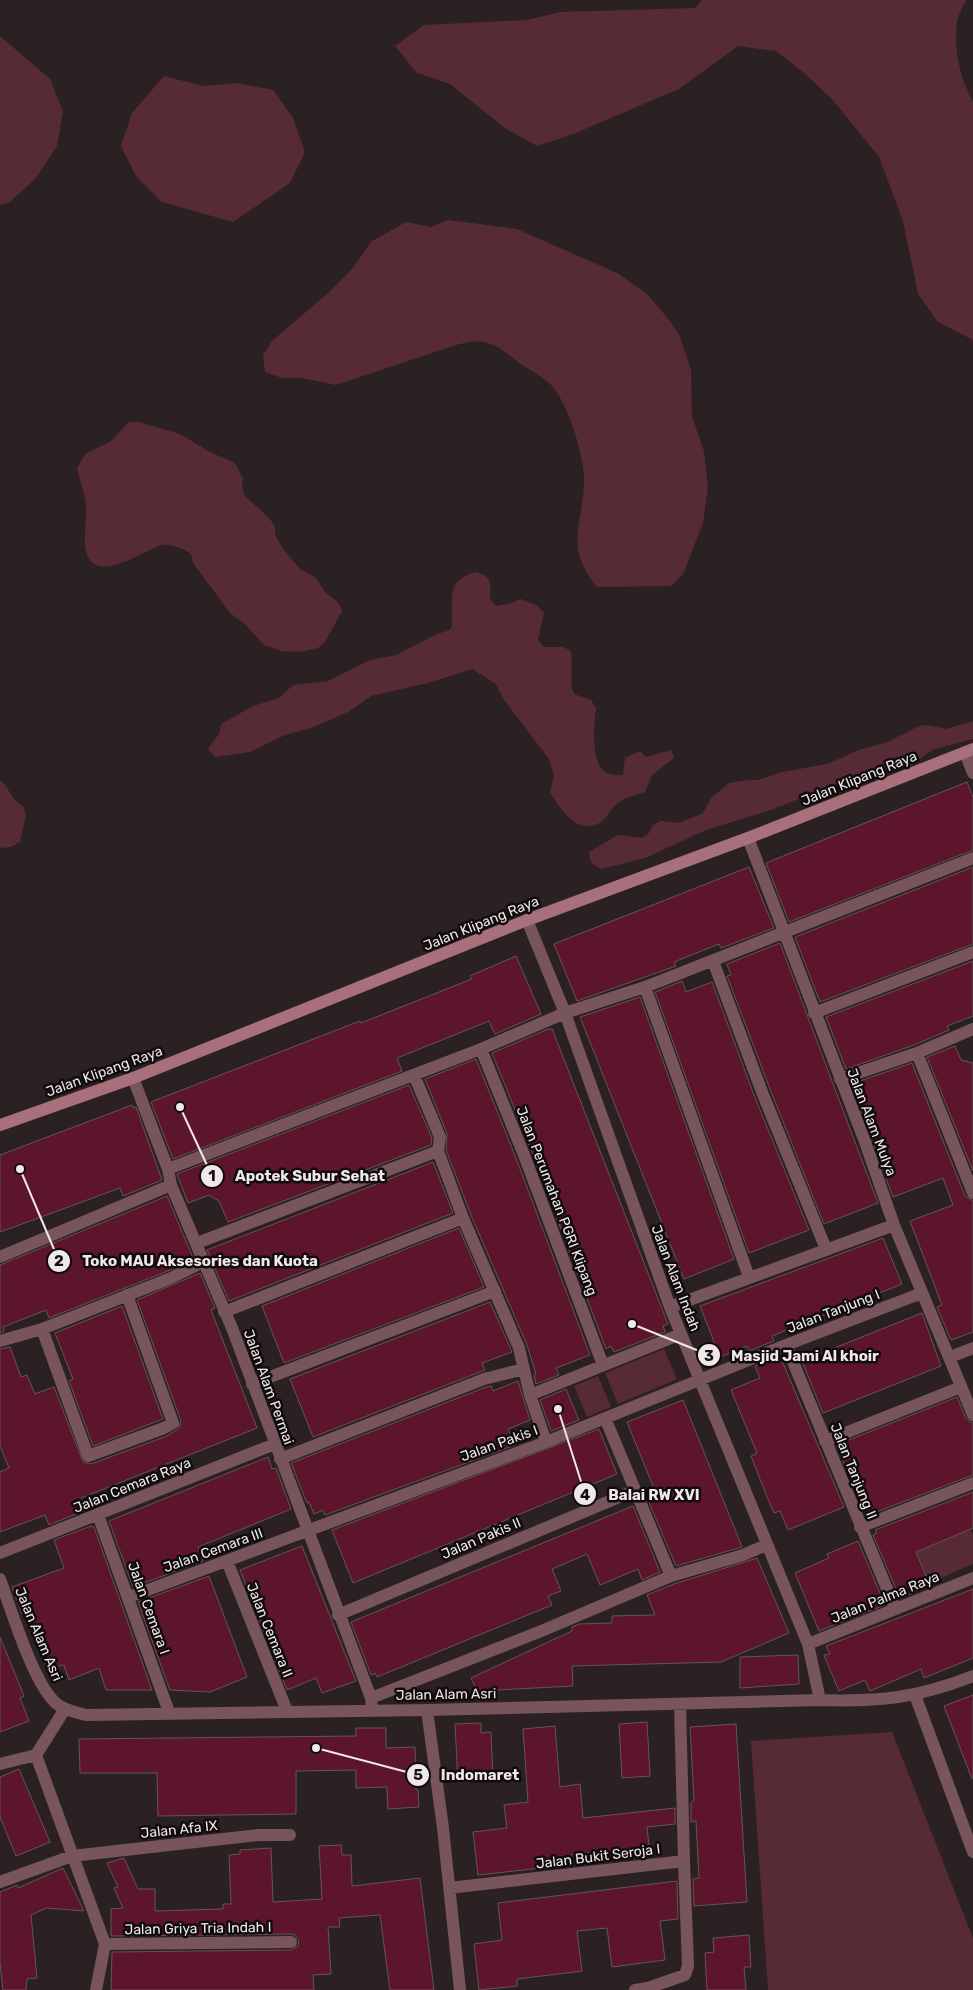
<svg xmlns="http://www.w3.org/2000/svg" width="973" height="1990" font-family="Rubik,sans-serif">
	<style>
		.green { fill: #572b35 }
		.building { fill: #5c152a; stroke: #635658 }
		.lines { fill: none; stroke-linecap: round; stroke-linejoin: round }
		.street { stroke: #77555b; stroke-width: 12 }
		.secondary { stroke: #a7707a; stroke-width: 12 }
		.labels { text-anchor: middle; stroke-width: 5; stroke-linejoin: round; paint-order: stroke }
		.street-label { font-size: 14px; fill: #efe7e9; stroke: #100b0c }
		.leader { fill: none; stroke: #efe7e9; stroke-width: 2 }
		.callout-dot { fill: #efe7e9; stroke: #100b0c; stroke-width: 2 }
		.mark-label { font-size: 15px; text-anchor: middle; font-weight: bold; fill: #111 }
		.callout-label { font-size: 15px; text-anchor: middle; font-weight: bold; fill: #efe7e9; stroke: #100b0c; stroke-width: 5; stroke-linejoin: round; paint-order: stroke }
	</style>
	<rect width="100%" height="100%" fill="#2b2022"/>
	<path class="green" d="M702,0H966C963,7 958,15 957,22C953,46 960,80 973,101V340L938,322L918,294L903,221L879,157L832,99L804,73L776,51L738,46L679,89L571,135L537,146L506,129L450,84L417,73L395,46L424,25L527,20L560,12L695,8Z
		M0,36L50,79L63,111L57,146L36,178L10,202L0,205Z
		M164,76L203,86L237,83L273,90L293,118L305,152L290,183L233,222L162,202L136,176L121,146L132,113Z
		M448,220L517,229L617,273L647,294L670,321L679,335L691,369L692,417L704,451L708,487L703,523L683,574L671,586L597,587C565,547 581,531 584,486C586,461 569,405 552,386C544,377 531,371 521,364C495,345 489,336 456,345L336,385L302,378H282L265,372L263,355L272,341L328,293L352,269L372,241L406,222L431,227Z
		M129,422H139L180,434L210,452L235,463L243,478L242,487L244,495L270,519L275,527V535L284,550L300,569L316,578L325,592L339,603L342,611L325,642L318,648L300,652L281,651L264,645L245,624L230,613L193,563L191,554C184,549 172,544 163,545C146,548 95,588 86,551C83,537 87,520 86,505C84,493 80,480 77,468L86,453L110,442Z
		M476,572C492,576 491,584 490,599L496,606L512,603L521,599L538,606L544,613L538,640L544,647H562L570,650C575,665 568,680 574,694L591,700L596,708C594,722 590,766 607,773C611,775 618,775 623,775L625,758L640,751L646,757L671,750L674,758L652,775L645,792C637,795 626,797 619,802C612,807 608,817 601,822C578,837 561,809 550,793L554,776L549,759L504,700L496,684L472,669L428,683L371,696L348,712L311,728L285,735L250,752L215,757L208,749L219,734L221,724L253,706L279,698L293,685L328,681L370,660L396,655L437,634L450,630L452,626C453,599 445,580 476,572Z
		M973,721V739L932,750L908,767H898L864,779L836,784L771,810L706,830L645,858L601,869C593,865 589,861 589,852L618,835L642,838L649,833L653,825L661,821L679,823L703,813L711,798L729,783L748,780H758L782,772L827,764L859,750L887,742L919,726L928,725L946,729Z
		M0,780C10,788 11,800 23,806L26,815L20,842L11,847L0,848Z
		M664,1349L677,1379L618,1404L605,1373Z
		M598,1376L611,1407L587,1417L574,1386Z
		M971,1529L973,1535V1564L929,1583L916,1552Z
		M892,1732L973,1938V1990H768L751,1741Z"/>
	<path class="building" d="M967,782L973,797V850L789,922L766,863Z
		M749,867L774,928L721,948L719,944L674,962L676,966L577,1001L554,944Z
		M973,867V944L820,1002L795,937Z
		M780,943L878,1203L824,1224L770,1089L727,976L731,975L727,964Z
		M516,956L541,1014L495,1034L489,1021L397,1058L402,1071L173,1159L151,1102L360,1021L361,1023L472,979L470,976Z
		M973,961V1016L947,1026L949,1030L914,1045L846,1069L826,1017Z
		M682,981L686,992L712,982L754,1095L809,1230L749,1253L655,992Z
		M640,997L734,1259L684,1279L580,1017Z
		M548,1029H552L668,1324L663,1326L665,1332L614,1352L611,1346L606,1349L532,1152L492,1053Z
		M955,1046L961,1060L973,1063V1171L927,1057Z
		M476,1059L516,1158L590,1355L556,1368L559,1375L536,1384L534,1375L536,1374L527,1345L471,1215L446,1150L447,1134L425,1079Z
		M912,1063L965,1196L973,1201V1332L951,1340L937,1307L942,1305L910,1221L953,1205L943,1178L893,1197L851,1084Z
		M409,1085L432,1138L431,1145L228,1222L219,1201L209,1195L188,1203L177,1174Z
		M132,1105L133,1108L136,1107L162,1180L123,1196L120,1188L0,1232V1155Z
		M433,1162L453,1213L229,1301L207,1250Z
		M167,1196L193,1258L168,1271L49,1318L46,1310L3,1327L4,1331L0,1333V1265Z
		M459,1228L484,1287L284,1363L262,1306Z
		M883,1238L902,1284L772,1336L774,1341L749,1351L747,1346L720,1357L700,1306Z
		M200,1273L215,1308L211,1310L257,1428L81,1498L86,1510L49,1525L45,1515L0,1532V1472L9,1468L0,1446V1349L10,1347L21,1377L27,1375L35,1394L54,1387L83,1462L91,1464L167,1436L179,1428L181,1421L137,1300Z
		M490,1302L512,1352L482,1363L485,1370L313,1437L290,1379Z
		M122,1306L163,1419L93,1446L69,1381L73,1379L55,1333Z
		M922,1313L941,1366L823,1413L802,1361Z
		M780,1356L844,1507L788,1530L780,1511L774,1513L765,1492L751,1456L757,1453L731,1390L760,1378L755,1366Z
		M518,1381L530,1420L508,1429L515,1445L325,1515L323,1510L314,1514L309,1502L307,1503L291,1463L486,1387L491,1386L493,1391Z
		M566,1389L579,1420L551,1431L540,1400Z
		M957,1397L966,1419L973,1423V1475L871,1514L865,1499L860,1501L836,1445Z
		M683,1400L742,1547L676,1566L648,1500L657,1496L627,1422Z
		M599,1429L617,1474L353,1583L332,1530Z
		M268,1457L272,1469L276,1468L291,1509L198,1547L203,1561L133,1587L109,1521Z
		M973,1492V1528L916,1552L930,1586L900,1598L873,1535L877,1533L875,1530Z
		M633,1506L660,1572L642,1580L638,1569L600,1585L587,1554L552,1569L561,1591L548,1596L552,1605L377,1677L375,1673L371,1675L351,1622Z
		M91,1526L94,1527L152,1690H106L99,1668L69,1680L64,1665L47,1668L42,1647L29,1611L22,1614L12,1587L64,1568L54,1540Z
		M858,1541L885,1605L819,1631L795,1573L829,1558L827,1554Z
		M302,1546L356,1681L322,1693L316,1678L287,1690L240,1570Z
		M757,1558L789,1633L721,1662L572,1666L573,1686L477,1691L471,1678L572,1631V1627L579,1624L612,1623V1616L655,1615L647,1595L674,1584Z
		M209,1576L247,1677L210,1692L170,1690L138,1602Z
		M973,1589V1658L924,1678L921,1669L870,1691L865,1680L839,1691L824,1655L830,1654L826,1646Z
		M0,1637L24,1696L20,1698L29,1721L0,1732Z
		M798,1655L799,1684L740,1688V1657Z
		M973,1695V1778L972,1779L944,1706Z
		M647,1722L650,1776L622,1778L619,1724Z
		M481,1723V1733L491,1732L493,1781L458,1782L455,1724Z
		M736,1724L747,1902L694,1906L693,1879L699,1878L696,1821L691,1822V1803L694,1800L690,1727Z
		M555,1726L560,1787L580,1784L583,1818L675,1808V1824L647,1827L649,1846L614,1850L615,1858L597,1860L596,1852L540,1859L541,1868L478,1875L473,1832L507,1828L504,1805L528,1802L523,1729Z
		M356,1728H386V1748L415,1747L416,1790H418L419,1807L388,1809L387,1787L356,1788V1770L296,1771V1814L158,1816L157,1773H80L79,1739L356,1736Z
		M19,1769L50,1842L16,1856L0,1817V1777Z
		M341,1845L342,1855H351L352,1886L420,1878L434,1990H390L380,1915L339,1918L340,1927H328L331,1974L313,1975L314,1990H111L112,1952L291,1950L298,1946L299,1941L295,1935L291,1934L111,1936V1909L123,1908L114,1888L118,1887L107,1863L124,1858L138,1889H155V1911L223,1909V1904H231L229,1855L240,1854V1850L271,1848L273,1902L322,1899L319,1846Z
		M63,1868L84,1911L46,1908L31,1915L37,1978L27,1979L26,1990H3L0,1963V1892L17,1885L18,1888Z
		M677,1881L678,1919L660,1921L665,1960L612,1967L607,1928L577,1931L582,1971L517,1979V1986L479,1990L474,1944L502,1940L498,1903Z
		M749,1935L751,1967H744L746,1990H707L705,1953L714,1952L713,1938Z"/>
	<g class="lines">
		<path class="street" d="M965,753L973,773
			M748,838L864,1139L894,1225L973,1415
			M527,920L565,1013L670,1307L808,1644L820,1700
			M713,961L762,1092L826,1249
			M645,987L749,1277
			M814,1013L973,952
			M481,1049L524,1155L603,1365
			M917,1053L973,1193
			M414,1075L440,1137L438,1151L463,1218L519,1348L530,1395L546,1442
			M133,1078L168,1169L171,1185L232,1328L371,1698L372,1709
			M840,1079L917,1053L973,1029
			M168,1169L481,1049L565,1013L645,987L973,858
			M197,1243L438,1151
			M0,1257L171,1185
			M670,1307L894,1225
			M224,1312L463,1218
			M42,1329L88,1456L164,1428L173,1423L127,1295
			M0,1341L42,1329L171,1278L203,1262
			M786,1345L895,1608
			M950,1357L973,1348
			M252,1384L495,1291
			M530,1395L681,1334
			M605,1418L671,1576
			M825,1441L961,1387
			M280,1459L484,1379L524,1369
			M98,1515L169,1712
			M860,1527L973,1483
			M0,1553L275,1444
			M227,1561L287,1711
			M0,1579C11,1609 34,1686 57,1704C66,1711 76,1712 86,1715L427,1710L820,1700C881,1702 916,1698 973,1676
			M129,1597L546,1442L786,1345L922,1293
			M338,1615L636,1490
			M808,1644L973,1578
			M915,1695L973,1852
			M371,1698L539,1632L671,1576L743,1555L766,1545
			M680,1704L684,1861
			M427,1710L443,1828L460,1990
			M36,1755L105,1944L96,1990
			M0,1764L36,1755L65,1709
			M0,1882L72,1856L259,1835H290
			M449,1888L684,1861L688,1966L685,1975L648,1988L635,1990
			M105,1944L291,1942"/>
		<path class="secondary" d="M0,1125L133,1078L527,920L748,838L973,749"/>
	</g>
	<g class="labels">
		<g class="street-label">
			<text transform="translate(859 778) rotate(-22)" y="5">Jalan Klipang Raya</text>
			<text transform="translate(481 923) rotate(-22)" y="5">Jalan Klipang Raya</text>
			<text transform="translate(104 1071) rotate(-20)" y="5">Jalan Klipang Raya</text>
			<text transform="translate(872 1122) rotate(69)" y="5">Jalan Alam Mulya</text>
			<text transform="translate(557 1201) rotate(69)" y="5">Jalan Perumahan PGRI Klipang</text>
			<text transform="translate(676 1278) rotate(69)" y="5">Jalan Alam Indah</text>
			<text transform="translate(833 1311) rotate(-21)" y="5">Jalan Tanjung I</text>
			<text transform="translate(269 1387) rotate(70)" y="5">Jalan Alam Permai</text>
			<text transform="translate(499 1443) rotate(-20)" y="5">Jalan Pakis I</text>
			<text transform="translate(854 1471) rotate(68)" y="5">Jalan Tanjung II</text>
			<text transform="translate(132 1485) rotate(-22)" y="5">Jalan Cemara Raya</text>
			<text transform="translate(481 1538) rotate(-23)" y="5">Jalan Pakis II</text>
			<text transform="translate(213 1550) rotate(-20)" y="5">Jalan Cemara III</text>
			<text transform="translate(885 1597) rotate(-22)" y="5">Jalan Palma Raya</text>
			<text transform="translate(149 1608) rotate(70)" y="5">Jalan Cemara I</text>
			<text transform="translate(270 1630) rotate(68)" y="5">Jalan Cemara II</text>
			<text transform="translate(39 1634) rotate(67)" y="5">Jalan Alam Asri</text>
			<text transform="translate(446 1694) rotate(-1)" y="5">Jalan Alam Asri</text>
			<text transform="translate(179 1829) rotate(-6)" y="5">Jalan Afa IX</text>
			<text transform="translate(598 1856) rotate(-7)" y="5">Jalan Bukit Seroja I</text>
			<text transform="translate(198 1928) rotate(-1)" y="5">Jalan Griya Tria Indah I</text>
		</g>
	</g>
	<path class="leader" d="M180 1107L212 1176M20 1169L59 1261M632 1324L709 1355M558 1409L585 1494M316 1748L418 1775"/>
	<g class="callout-dot">
		<circle cx="180" cy="1107" r="5"/>
		<circle cx="20" cy="1169" r="5"/>
		<circle cx="632" cy="1324" r="5"/>
		<circle cx="558" cy="1409" r="5"/>
		<circle cx="316" cy="1748" r="5"/>
		<circle cx="212" cy="1176" r="12"/>
		<circle cx="59" cy="1261" r="12"/>
		<circle cx="709" cy="1355" r="12"/>
		<circle cx="585" cy="1494" r="12"/>
		<circle cx="418" cy="1775" r="12"/>
	</g>
	<g class="mark-label">
		<text x="212" y="1181">1</text>
		<text x="59" y="1266">2</text>
		<text x="709" y="1361">3</text>
		<text x="585" y="1500">4</text>
		<text x="418" y="1780">5</text>
	</g>
	<g class="callout-label">
		<text x="310" y="1181">Apotek Subur Sehat</text>
		<text x="200" y="1266">Toko MAU Aksesories dan Kuota</text>
		<text x="805" y="1361">Masjid Jami Al khoir</text>
		<text x="654" y="1500">Balai RW XVI</text>
		<text x="480" y="1780">Indomaret</text>
	</g>
</svg>
